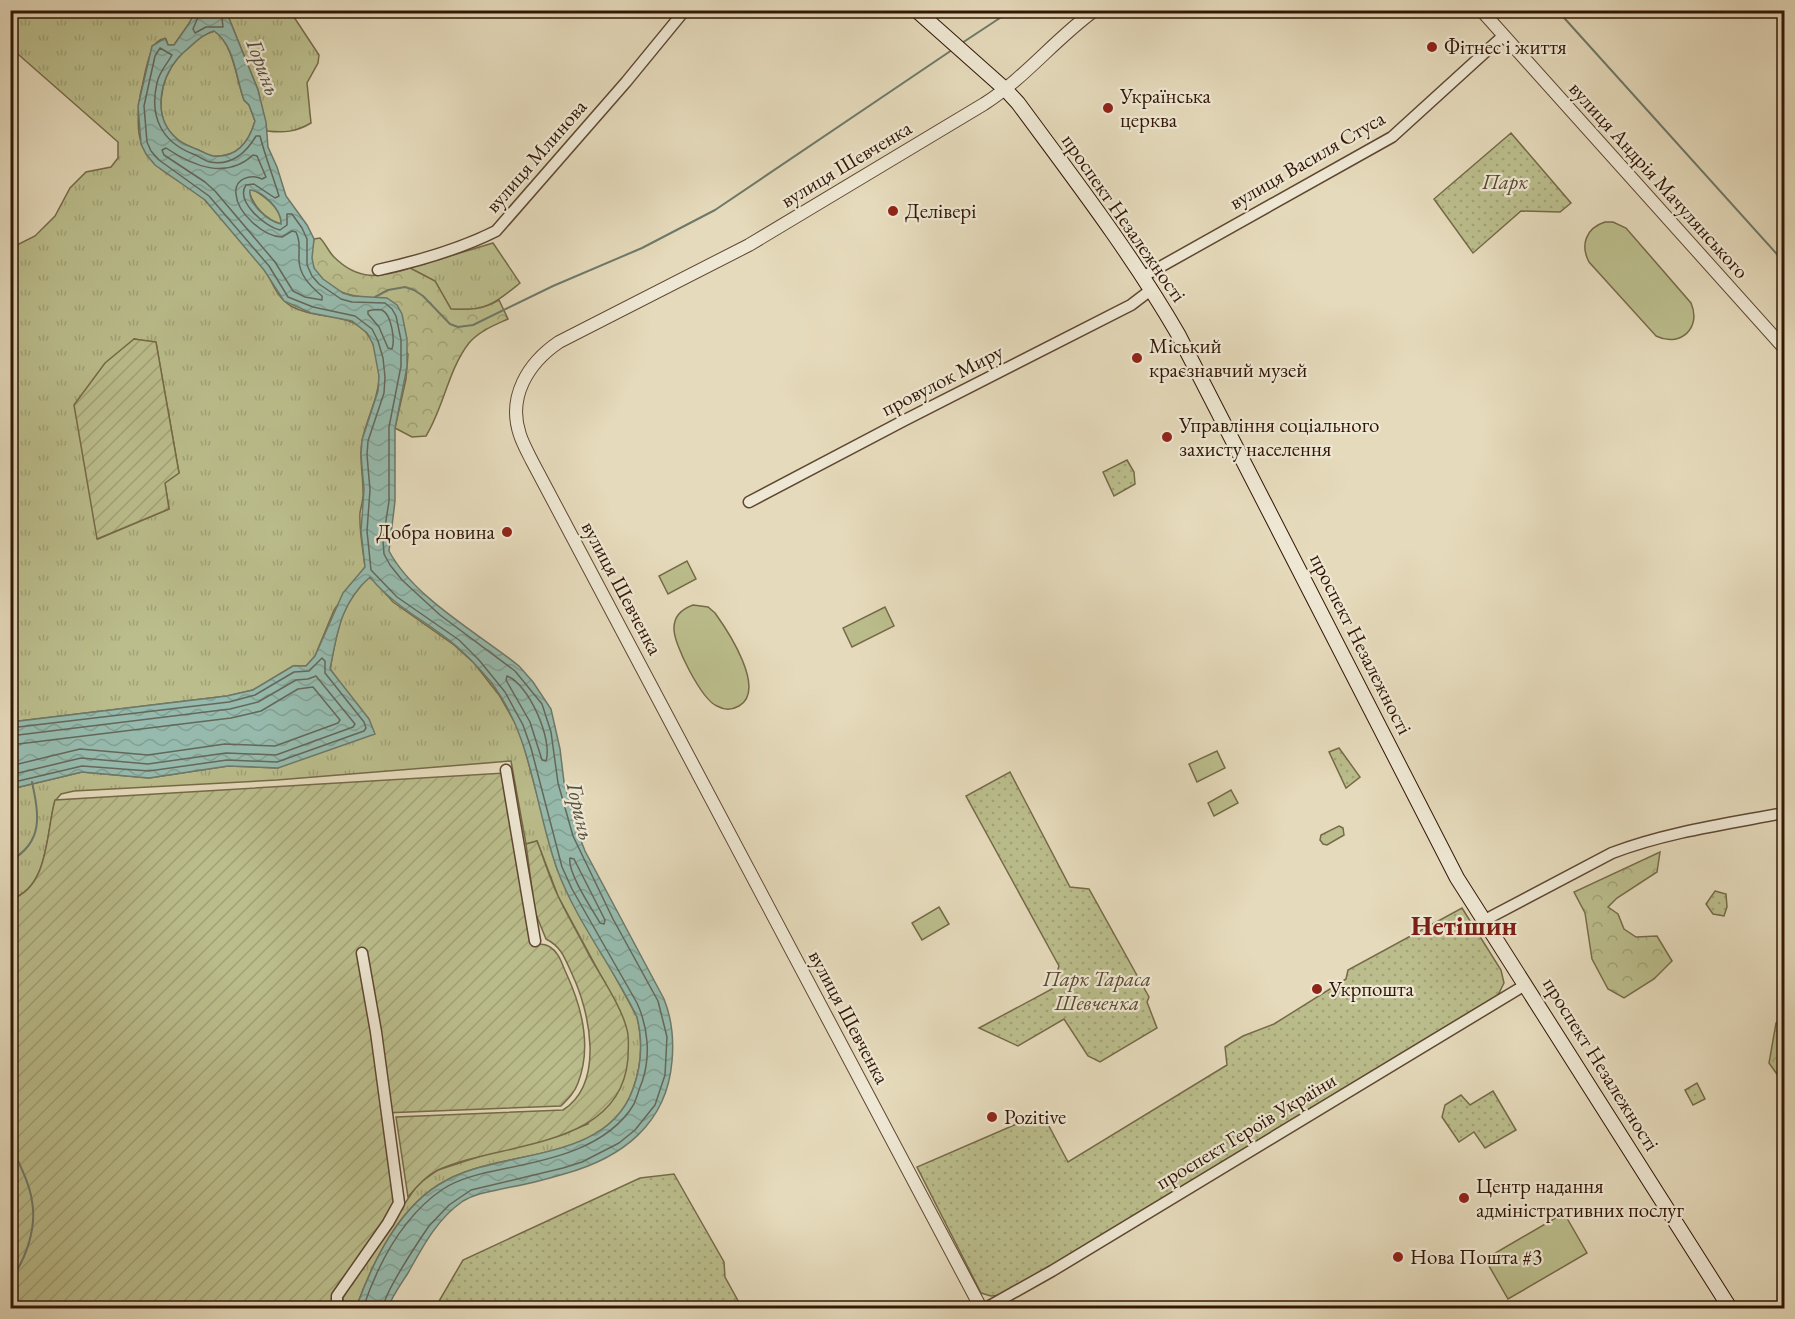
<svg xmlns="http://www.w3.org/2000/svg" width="1795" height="1319" font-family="'EB Garamond',serif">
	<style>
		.grass { fill: url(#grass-tufts); stroke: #766a48; stroke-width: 1.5; fill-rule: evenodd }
		.forest { fill: url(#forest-crowns); stroke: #766a48; stroke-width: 1.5 }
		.park { fill: url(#park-dots); stroke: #766a48; stroke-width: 1.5 }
		.garden { fill: url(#garden-furrows); stroke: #766a48; stroke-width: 1.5 }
		.pitch { fill: #bbbd8c; stroke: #766a48; stroke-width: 1.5 }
		.water { fill: url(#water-waves); stroke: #6e796a; stroke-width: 1.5; fill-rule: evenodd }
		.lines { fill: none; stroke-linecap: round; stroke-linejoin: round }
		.shore { stroke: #64685a; stroke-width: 1.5 }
		.stream { stroke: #6e796a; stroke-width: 2 }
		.minor-casing { stroke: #5f4732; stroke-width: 13 }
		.tertiary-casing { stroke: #5f4732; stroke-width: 14 }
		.secondary-casing { stroke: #321605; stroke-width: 16 }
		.minor { stroke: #eee7d3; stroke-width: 10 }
		.tertiary { stroke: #eee7d3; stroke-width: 12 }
		.secondary { stroke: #eee7d3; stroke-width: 14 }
		.poi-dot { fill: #8f2418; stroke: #eee7d3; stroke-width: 2 }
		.labels { text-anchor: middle; stroke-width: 4.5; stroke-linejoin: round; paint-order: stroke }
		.poi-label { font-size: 21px; fill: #321605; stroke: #eee7d3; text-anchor: start }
		.street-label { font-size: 21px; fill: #321605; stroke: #eee7d3 }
		.park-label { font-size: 21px; font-style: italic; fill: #5b482e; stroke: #eee7d3 }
		.water-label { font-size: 22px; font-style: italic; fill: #555040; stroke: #eee7d3 }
		.district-label { font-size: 27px; font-weight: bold; fill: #7a1f14; stroke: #eee7d3 }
	</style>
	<defs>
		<pattern id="grass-tufts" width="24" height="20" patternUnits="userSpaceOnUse" patternTransform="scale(1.5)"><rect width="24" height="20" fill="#bbbd8c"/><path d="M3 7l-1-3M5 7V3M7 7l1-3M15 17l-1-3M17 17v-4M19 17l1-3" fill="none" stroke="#a1a277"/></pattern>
		<pattern id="forest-crowns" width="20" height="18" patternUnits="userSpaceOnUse" patternTransform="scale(1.5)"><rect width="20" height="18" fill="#bbbd8c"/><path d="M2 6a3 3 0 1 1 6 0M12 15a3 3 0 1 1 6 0" fill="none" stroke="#a1a277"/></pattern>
		<pattern id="park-dots" width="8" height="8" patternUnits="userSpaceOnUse" patternTransform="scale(1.5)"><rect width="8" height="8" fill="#bbbd8c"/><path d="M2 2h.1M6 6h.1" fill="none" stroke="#a1a277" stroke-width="1.8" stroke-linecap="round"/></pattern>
		<pattern id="garden-furrows" width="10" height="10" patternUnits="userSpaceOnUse" patternTransform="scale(1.5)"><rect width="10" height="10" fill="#bbbd8c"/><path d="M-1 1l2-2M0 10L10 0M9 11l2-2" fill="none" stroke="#a1a277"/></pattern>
		<pattern id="water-waves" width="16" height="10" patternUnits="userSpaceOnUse" patternTransform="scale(1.5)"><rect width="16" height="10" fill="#96bbae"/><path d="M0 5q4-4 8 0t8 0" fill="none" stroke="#82a094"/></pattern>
	</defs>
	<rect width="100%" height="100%" fill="#e5dabb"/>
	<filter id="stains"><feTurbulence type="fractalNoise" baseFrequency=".00333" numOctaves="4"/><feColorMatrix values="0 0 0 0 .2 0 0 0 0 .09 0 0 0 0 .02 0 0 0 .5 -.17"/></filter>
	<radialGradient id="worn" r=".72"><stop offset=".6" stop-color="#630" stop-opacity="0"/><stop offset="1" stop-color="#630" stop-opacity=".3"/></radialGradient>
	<path class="grass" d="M11,11H196L188,25L174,45H168L166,39C150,36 145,75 142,87C138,102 136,131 142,145C157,177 186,179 206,201C225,224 248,246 265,270C273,283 277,298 291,306C319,322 359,309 373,344C389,386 370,404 362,441C359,458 363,474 363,491C364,498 361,506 360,513C359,531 363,549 365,567L334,610L315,656L306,666H293L253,690L227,696L11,722V248L35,236L55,216L70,188L86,172L111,167L118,158V142L11,48ZM134,339L156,343L179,473L165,483L169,509L98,539Z
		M226,11H290L319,55L318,63L307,83L311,123C296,132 284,133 267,131L258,90Z
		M215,31C234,46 236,79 244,100L249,105L255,121C249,142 237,158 213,156C207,155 202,151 196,149C189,146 182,144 176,138C152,118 160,79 178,58C187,48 201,34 215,31Z
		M252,189C264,196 282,209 281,224C266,220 253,206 249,191Z
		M493,243L520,283C494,304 486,312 451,309L435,281L410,268Z
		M370,576L393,602L454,645L474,663L499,695L518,728L525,750L557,869L637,1017C643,1042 642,1065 633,1089C607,1163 504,1149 447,1180C400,1204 373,1261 356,1308H343V1298L352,1281L418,1184L438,1170L490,1153L552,1138L588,1124L620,1011L558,896L537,841L526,844L511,761L277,780L74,791L61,794L55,801C46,832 49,888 11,899V789L82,772L149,778L228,766L278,768L347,693L330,669C338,629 339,607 370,576Z
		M1339,826L1343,828L1344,835L1327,845L1323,844L1320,840L1321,835Z"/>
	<path class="forest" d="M320,238C326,244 328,251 334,257C358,281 380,278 410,268L435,281L451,309C472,310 481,310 499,300L508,319C495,325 479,331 469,343C448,370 444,407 426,436L412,437L395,428L406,379L408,354L363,297C344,296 317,284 312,263C311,255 312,247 314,239Z
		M1660,852L1657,872L1617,898L1608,907L1618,914L1624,929L1636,937L1657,936L1672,961L1654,979L1624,998L1608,989L1592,959L1585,913L1574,892Z
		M1784,1014V1084L1769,1063L1776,1023Z"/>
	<path class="park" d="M1511,133L1571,203L1560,212L1521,211L1473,253L1434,199Z
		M1127,460L1134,472L1135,484L1114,496L1103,472Z
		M1339,748L1360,777L1346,788L1329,752Z
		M1010,772L1070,887L1089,889L1149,997L1147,1002L1157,1028L1100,1062L1088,1056L1064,1019L1018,1046L979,1028L1052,989L1059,966L966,796Z
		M1715,891L1726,894L1727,907L1724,916L1713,914L1706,904Z
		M1462,908L1501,970L1504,983L1498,995L1002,1295L991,1296L981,1293L917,1167L1042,1113L1068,1162L1227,1065L1225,1047L1243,1036L1274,1024L1346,979L1348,970Z
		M1697,1083L1705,1099L1693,1105L1685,1090Z
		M1493,1091L1516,1130L1485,1148L1474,1132L1459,1142L1442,1117L1445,1105L1461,1095L1470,1105Z
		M674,1174L724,1262L725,1277L742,1308H435L463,1260L640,1178Z"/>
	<path class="garden" d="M134,339L156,342L179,473L165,483L169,509L97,539L74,405L105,363Z
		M505,773L532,944C539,944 545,943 550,947C560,953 562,965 567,975C582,1008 592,1047 578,1083C575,1092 568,1099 561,1106L384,1113L395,1202L334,1308H11V899C49,888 46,832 55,800Z
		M537,841C544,859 550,879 558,896C568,917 580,937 590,957C602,978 625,1012 628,1035C629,1042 628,1050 628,1058C621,1150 502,1141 438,1170C426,1176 416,1187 408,1197L396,1117L563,1110C605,1083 590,1012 572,974C565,959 562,947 546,939L535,912L526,844Z"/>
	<path class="pitch" d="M1605,222H1613L1626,228L1691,303C1702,328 1680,348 1656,336L1589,262C1580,245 1586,228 1605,222Z
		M687,561L696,579L668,594L659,576Z
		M693,605L708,607L715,613C728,631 767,690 739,706C732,710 724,710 717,706C702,700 673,644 674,628C674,616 682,609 693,605Z
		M885,607L894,626L852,647L843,628Z
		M1217,751L1225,768L1197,782L1189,764Z
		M1231,790L1238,803L1214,816L1208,803Z
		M939,907L949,924L922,940L912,923Z
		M1564,1213L1587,1253L1508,1299L1485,1259Z"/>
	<path class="water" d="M196,11H226L258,90L266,122L268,147L277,167L286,196L307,225L314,239L312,258L314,268L323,279L343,293L353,296L387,298L397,305L402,314L407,339V367L395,428V501L389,551C414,598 478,633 519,666L533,682L551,709L560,749L564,782L578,833L585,851L664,999C672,1019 674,1039 672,1061C667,1124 622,1158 564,1174C547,1179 529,1184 511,1187C494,1191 478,1192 463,1201C437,1219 423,1246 408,1273C401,1284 392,1296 388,1308H356C373,1261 400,1204 447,1180C504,1149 607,1163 633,1089C642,1065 643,1042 637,1017C613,967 576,921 557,869C534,805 533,736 490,681C479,668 467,655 455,645C426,621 393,606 370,577C341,602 337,633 330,669L369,719L375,734L278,768L228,766L149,778L82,772L11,789V722L227,696L253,690L293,666H306L315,656L343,593L365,567L361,531L364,489L361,455L362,440L378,391L379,376L373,344L367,333L352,321L311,313L284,301L264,270L205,200L155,165L146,154L141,144L138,106L152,46L165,38L168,45H174L188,25ZM214,31C235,45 236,79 244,100L249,105L255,121C249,142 237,158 213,156C207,155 202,151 196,149C189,146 182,144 176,138C150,115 161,72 184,52C194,44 202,34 214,31ZM250,190C263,191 282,210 281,224C268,221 248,204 250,190Z"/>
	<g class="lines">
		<path class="shore" d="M201,10L193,29L195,33L206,27H223L221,10
			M166,148C193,166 226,180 253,155L257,156L266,177L262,179C251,174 234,178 236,194C237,212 263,237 282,237L292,231L296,232C300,241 299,246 299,256C298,274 309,285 322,296V300L305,297L293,291L275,262L215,191L205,182L164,155L162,150Z
			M372,310C374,310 380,309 382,310C392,315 395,341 392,349L388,348L379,327L368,314V311Z
			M507,676C529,684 553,740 546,761L542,760L530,722L506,680Z
			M10,728L229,702L255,695L294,672L309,671L322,658L325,661V673L364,722L366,728L364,731L277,762L227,760L149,771L82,766L10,783
			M10,736L230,709L258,702L296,680L308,679L316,676L355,724L353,727L276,755L226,753L148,764L81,758L10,775
			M10,745L231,718L261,711L298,689L313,687L340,720L338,723L275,746L225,744L148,755L80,749L10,766
			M570,858L574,859L605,920L604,924L600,923C592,909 567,872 570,858Z
			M363,1308C378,1264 403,1216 443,1189C460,1178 483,1173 503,1169C549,1160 608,1148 634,1104C637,1097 639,1089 642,1082C651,1056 648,1027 637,1003L572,889L562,867L531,748L523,725L505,692L479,660L459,640L397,597L371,570L367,531L370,490L367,455L368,441L384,393L385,377L383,358L378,341L372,329L355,316L313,307L288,297L269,266L209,196L159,160L151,151L147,142L144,106L155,56L160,48L172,55C167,64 159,72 157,83C149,117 162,142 193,154C199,156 205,161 210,162C231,166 246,153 256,136H260C265,156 273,176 279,196L275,198L254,184L246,185C235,201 265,227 280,230L287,225V214H292L302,228L307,239V265L312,276L319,284L341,299L352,302L385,303L392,309L396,316L401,340V366L389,427V501L383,540L384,554L390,565L402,580L440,615L515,671L542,704L551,732L558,783L573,836L613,919L658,1001L667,1037L665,1075L655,1105L635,1130L619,1143L582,1162L563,1168L471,1190L449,1205L429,1226C418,1242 384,1293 383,1308"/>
		<path class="stream" d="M1557,10L1784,262
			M962,43L1012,10
			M375,297L388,290L405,287L414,290L423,296L450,324L458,327L473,325L553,286L642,248L715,210L952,50
			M10,861C44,842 39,815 32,782
			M10,1143C18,1162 29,1181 32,1201C37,1228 26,1259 10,1281"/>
		<defs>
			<path id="minor" d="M378,270C419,261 458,250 496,231L626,82L685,10
				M1144,276L1392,137L1503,36
				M749,502L903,421L1131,305L1152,289
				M506,770L535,941
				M1483,921L1612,853C1667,832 1726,824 1784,813
				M337,1308V1296L388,1223L399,1203L376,1032L362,953
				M986,1308L1052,1271L1525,985"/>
			<path id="tertiary" d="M1481,10L1784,348
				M981,1308L532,461C528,453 523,444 520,435C507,397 528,363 559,342L749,245L984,104C1025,78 1055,39 1095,10"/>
			<path id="secondary" d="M916,10L1006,90L1018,103C1074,179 1131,253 1178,334L1457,878L1730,1308"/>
		</defs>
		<use href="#minor" class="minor-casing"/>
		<use href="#tertiary" class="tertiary-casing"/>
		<use href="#secondary" class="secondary-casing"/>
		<use href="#minor" class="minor"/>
		<use href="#tertiary" class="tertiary"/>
		<use href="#secondary" class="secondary"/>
	</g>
	<g class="poi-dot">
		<circle cx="1432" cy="47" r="6"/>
		<circle cx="1108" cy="108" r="6"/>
		<circle cx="893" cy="211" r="6"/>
		<circle cx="1137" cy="358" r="6"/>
		<circle cx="1167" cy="437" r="6"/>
		<circle cx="507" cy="532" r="6"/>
		<circle cx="1317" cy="989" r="6"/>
		<circle cx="992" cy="1117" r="6"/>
		<circle cx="1464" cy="1198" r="6"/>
		<circle cx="1398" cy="1257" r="6"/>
	</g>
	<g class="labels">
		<g class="poi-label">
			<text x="1444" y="54">Фітнес і життя</text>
			<text x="1120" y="103">Українська<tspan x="1120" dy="24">церква</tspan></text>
			<text x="905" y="218">Делівері</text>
			<text x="1149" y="353">Міський<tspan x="1149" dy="24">краєзнавчий музей</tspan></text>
			<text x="1179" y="432">Управління соціального<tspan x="1179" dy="24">захисту населення</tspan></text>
			<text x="495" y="539" text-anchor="end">Добра новина</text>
			<text x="1329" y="996">Укрпошта</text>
			<text x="1004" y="1124">Pozitive</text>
			<text x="1476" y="1193">Центр надання<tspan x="1476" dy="24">адміністративних послуг</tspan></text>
			<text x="1410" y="1264">Нова Пошта #3</text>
		</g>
		<g class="street-label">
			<text transform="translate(536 156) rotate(-49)" y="7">вулиця Млинова</text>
			<text transform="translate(1307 160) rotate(-30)" y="7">вулиця Василя Стуса</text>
			<text transform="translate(846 164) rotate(-31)" y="7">вулиця Шевченка</text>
			<text transform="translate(1659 180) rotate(48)" y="7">вулиця Андрія Мачулянського</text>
			<text transform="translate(1124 218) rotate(55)" y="7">проспект Незалежності</text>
			<text transform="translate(942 380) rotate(-27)" y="7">провулок Миру</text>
			<text transform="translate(622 588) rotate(62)" y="7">вулиця Шевченка</text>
			<text transform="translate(1361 644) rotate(63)" y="7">проспект Незалежності</text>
			<text transform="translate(849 1017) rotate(62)" y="7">вулиця Шевченка</text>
			<text transform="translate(1601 1064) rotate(58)" y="7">проспект Незалежності</text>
			<text transform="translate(1246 1131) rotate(-31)" y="7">проспект Героїв України</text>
		</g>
		<g class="park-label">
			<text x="1505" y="189">Парк</text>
			<text x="1097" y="986">Парк Тараса<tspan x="1097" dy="24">Шевченка</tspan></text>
		</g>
		<g class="water-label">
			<text transform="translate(264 67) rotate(69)" y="8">Горинь</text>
			<text transform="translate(581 811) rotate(77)" y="8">Горинь</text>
		</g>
		<g class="district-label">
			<text x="1464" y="935">Нетішин</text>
		</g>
	</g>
	<rect width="1795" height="1319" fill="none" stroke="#e5dabb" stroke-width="36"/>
	<rect x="12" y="12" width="1771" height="1295" fill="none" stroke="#321605" stroke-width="3"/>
	<rect x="18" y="18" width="1759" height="1283" fill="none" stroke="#321605" stroke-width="1.5"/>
	<rect width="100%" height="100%" filter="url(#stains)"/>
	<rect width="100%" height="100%" fill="url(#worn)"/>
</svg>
